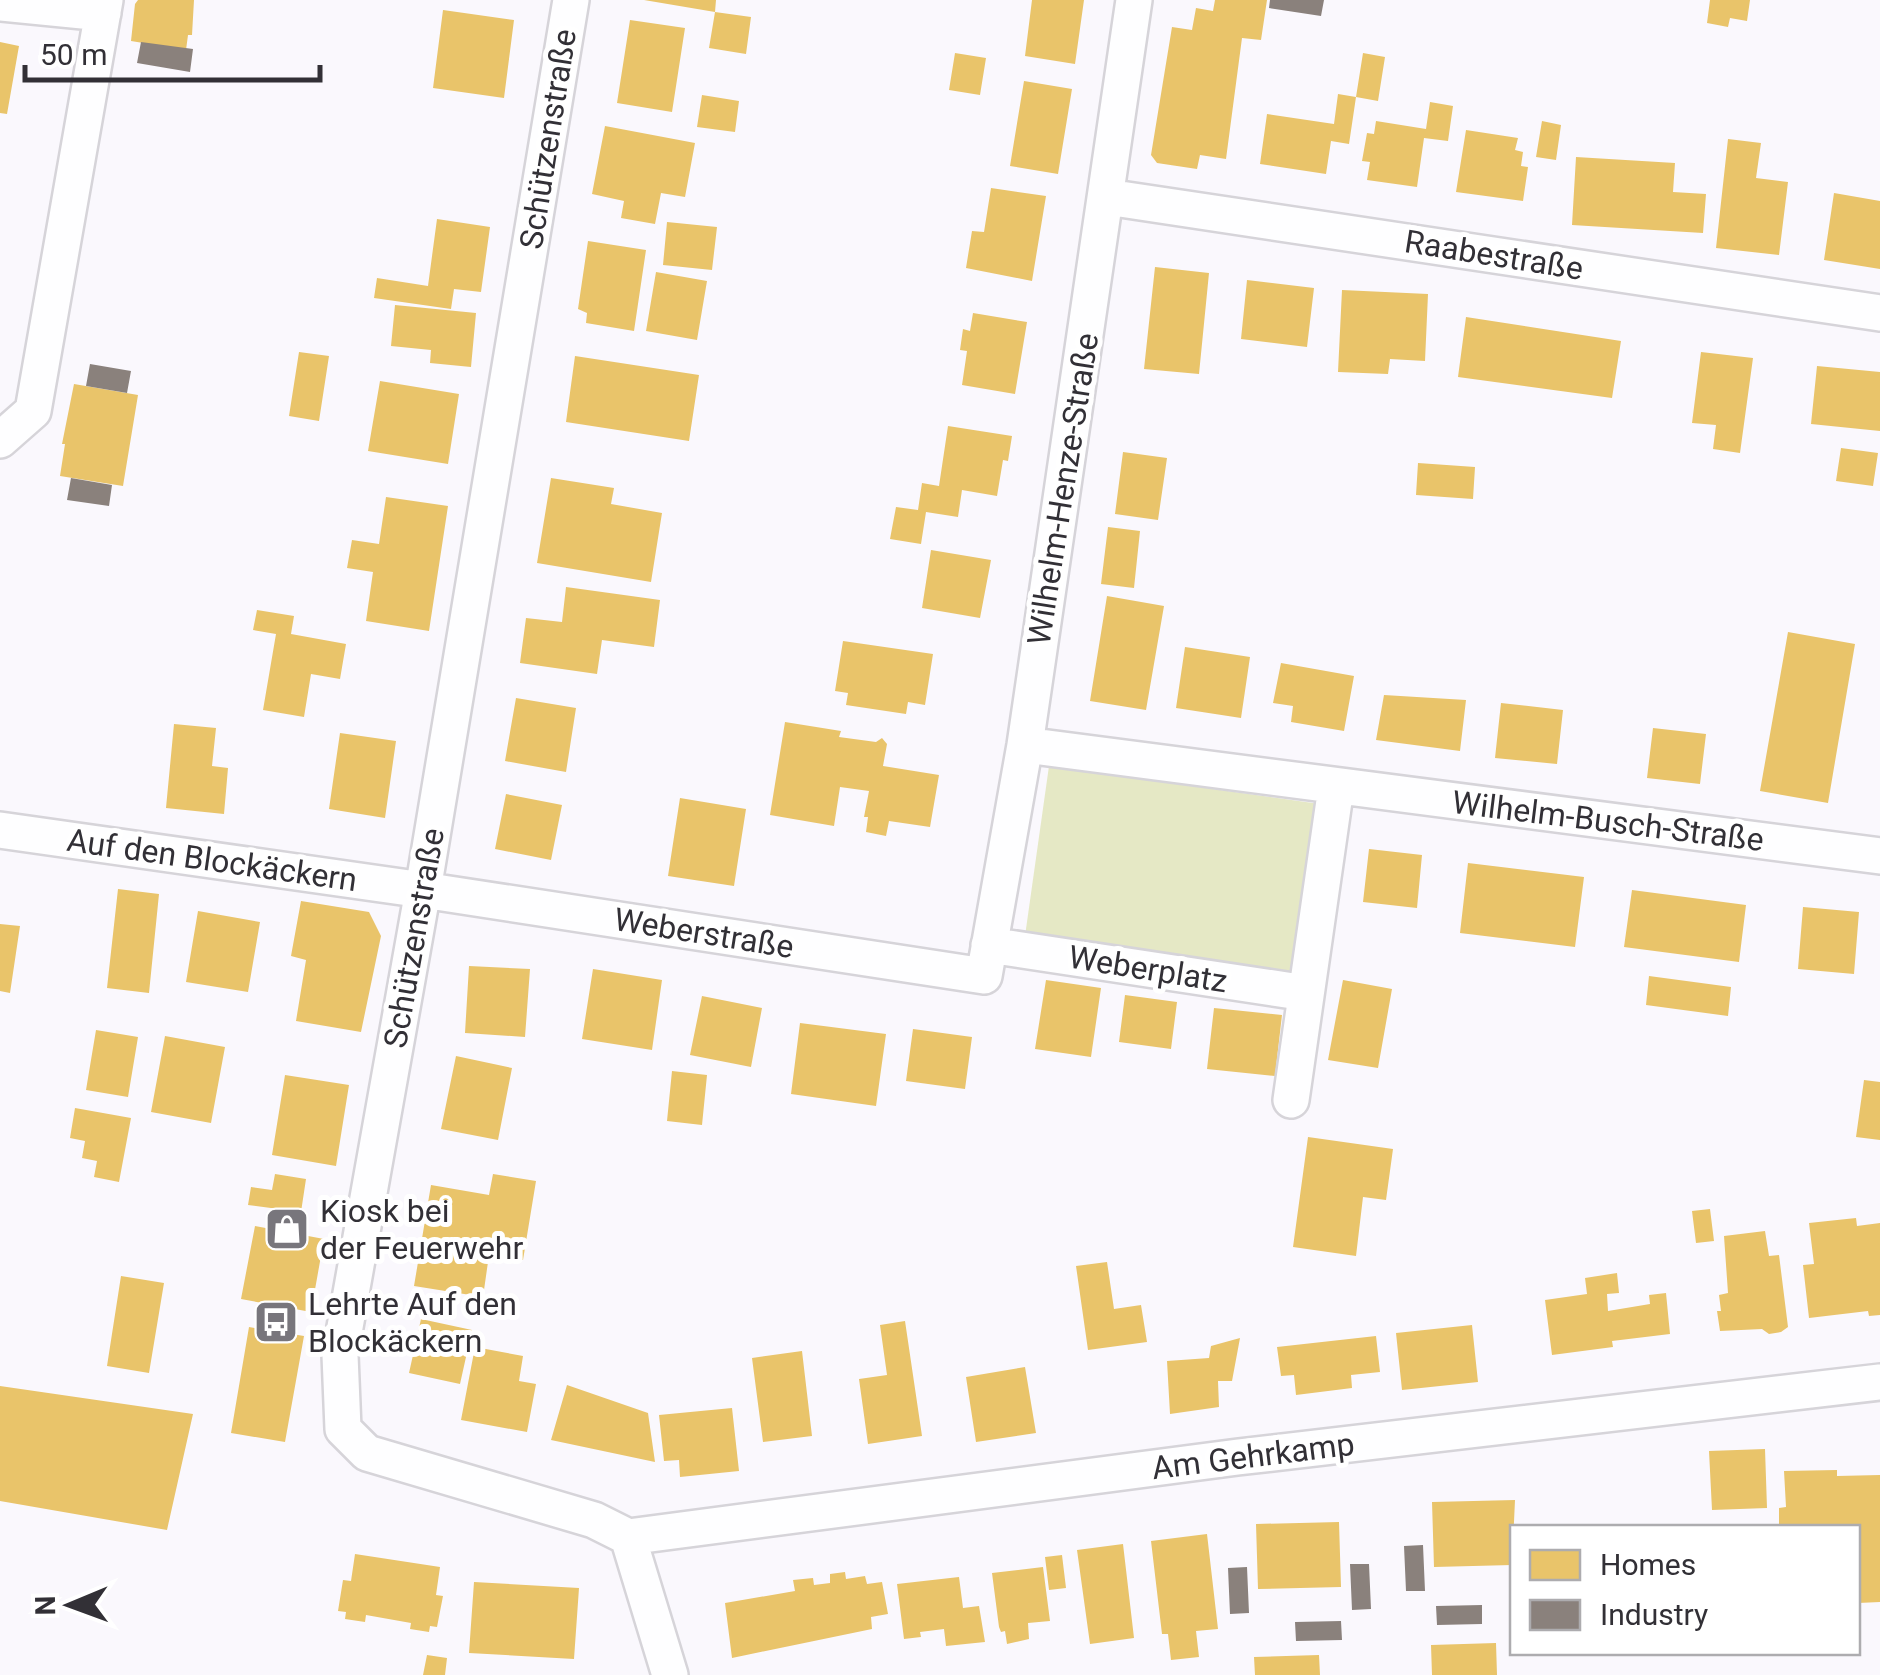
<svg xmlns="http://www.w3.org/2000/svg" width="1880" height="1675" font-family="Roboto,sans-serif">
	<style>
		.green { fill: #e5e8c5 }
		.homes { fill: #e9c46a }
		.industry { fill: #8a817c }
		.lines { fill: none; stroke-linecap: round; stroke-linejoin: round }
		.minor-casing { stroke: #d6d4d9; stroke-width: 40 }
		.minor { stroke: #fefeff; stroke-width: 35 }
		.labels { text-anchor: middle; stroke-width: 10; stroke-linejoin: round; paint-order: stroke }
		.street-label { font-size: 32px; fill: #323036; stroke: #fff }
		.poi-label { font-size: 32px; fill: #323036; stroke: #fff; text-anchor: start }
	</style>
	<rect width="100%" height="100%" fill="#faf8fd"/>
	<path class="green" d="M1049,766L1320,804L1297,974L1025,936Z"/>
	<path class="homes" d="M138,0H194L192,35H188L186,50L131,41L135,4Z
		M644,0H716L715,12L751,17L746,54L709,48L715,12Z
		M1032,0H1084L1075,64L1025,56Z
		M1215,0H1267L1261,40L1242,38L1226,159L1200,155L1197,169L1157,163L1151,155L1172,27L1192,30L1196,8L1213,11Z
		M1710,0H1750L1747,21L1730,18L1728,27L1707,23Z
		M443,10L514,20L504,98L433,88Z
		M630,20L685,28L672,112L617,103Z
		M0,42L19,46L7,114L0,113Z
		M955,53L986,58L980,95L949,90Z
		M1363,53L1385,57L1378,101L1356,97Z
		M1024,81L1072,89L1058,174L1010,166Z
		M1338,94L1356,97L1349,144L1331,141L1326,174L1260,164L1267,114L1334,124Z
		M702,95L739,101L735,132L697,127Z
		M1430,102L1453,106L1448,141L1424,138L1417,187L1367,180L1370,162L1362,161L1367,133L1374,134L1376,121L1426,129Z
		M1542,121L1561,125L1556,160L1536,157Z
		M605,126L695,143L685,197L661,193L655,224L621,218L624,201L592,194Z
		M1466,130L1518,138L1515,150L1523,152L1521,166L1528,167L1523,201L1456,192Z
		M1728,139L1761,143L1756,178L1788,182L1779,255L1716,248Z
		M1576,157L1675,163L1673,192L1706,194L1703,233L1572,225Z
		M991,188L1046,196L1032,281L966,268L972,231L984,232Z
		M1834,193L1880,201V269L1824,260Z
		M437,219L490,227L481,292L454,289L451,309L374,298L377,278L428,286Z
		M667,222L717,227L712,270L663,265Z
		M588,241L646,250L634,331L586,323L587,313L578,309Z
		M1155,267L1209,273L1199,374L1144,369Z
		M656,272L707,281L697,340L646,331Z
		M1247,280L1314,288L1307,347L1241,339Z
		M1342,290L1428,294L1425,361L1390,359L1388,374L1338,372Z
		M395,305L476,313L471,367L430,363L431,350L391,346Z
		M973,313L1027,322L1015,394L962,385L967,351L960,350L963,329L970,331Z
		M1466,317L1621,341L1612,398L1458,377Z
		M299,352L329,356L319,421L289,416Z
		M1701,352L1753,358L1740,453L1713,449L1716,425L1692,423Z
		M575,356L699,375L689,441L566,422Z
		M1817,366L1880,372V431L1811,424Z
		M380,381L459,394L448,464L368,451Z
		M74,384L138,395L123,486L60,476L65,444H62Z
		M948,426L1012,436L1008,461L1003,460L997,496L962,490L958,517L926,512L921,544L890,539L896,507L918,510L922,483L939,486Z
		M1841,448L1878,453L1873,486L1836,481Z
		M1123,452L1167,458L1158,520L1115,514Z
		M1418,463L1475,467L1473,499L1416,495Z
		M551,478L614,488L611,504L662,513L651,582L537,563Z
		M386,497L448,506L429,631L366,621L373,572L347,568L352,540L379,544Z
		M1108,527L1140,531L1134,588L1101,584Z
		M931,550L991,560L980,618L922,608Z
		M566,587L660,600L654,647L602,640L597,674L520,663L526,618L562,622Z
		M1107,596L1164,606L1146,710L1090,701Z
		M257,610L294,616L291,634L346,644L340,679L311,674L304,717L263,710L276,634L253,630Z
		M1788,632L1855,644L1828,803L1760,791Z
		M843,641L933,654L925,705L908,702L906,714L846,705L848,693L835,691Z
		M1185,647L1250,657L1241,718L1176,708Z
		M1281,663L1354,676L1344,731L1291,722L1293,706L1273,703Z
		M1384,695L1466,700L1460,751L1376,740Z
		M516,698L576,708L566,772L505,761Z
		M1501,703L1563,710L1557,764L1495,758Z
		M785,722L841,731L839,737L876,742L882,738L887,744L883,766L939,775L930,827L889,821L886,836L866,832L868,817H864L869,791L840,787L834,826L770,815Z
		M174,724L216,728L212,766L228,768L224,814L166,808Z
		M1653,728L1706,734L1700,784L1647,778Z
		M340,733L396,741L385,818L329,809Z
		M506,794L562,805L551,860L495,849Z
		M680,798L746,809L734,886L668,876Z
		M1369,849L1422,855L1417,908L1363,902Z
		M1468,863L1584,877L1575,947L1460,933Z
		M118,889L159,894L149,993L107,988Z
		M1632,890L1746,905L1739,962L1624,947Z
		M301,901L369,912L381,936L361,1032L296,1021L306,960L291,956Z
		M1803,907L1859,912L1854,974L1798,969Z
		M198,911L260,922L248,992L186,982Z
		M0,924L20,926L10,993L0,991Z
		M469,966L530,969L525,1037L465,1033Z
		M593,969L662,980L652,1050L582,1039Z
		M1649,976L1731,987L1728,1016L1646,1005Z
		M1046,980L1101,988L1091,1057L1035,1049Z
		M1343,980L1392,989L1378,1068L1328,1060Z
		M1125,995L1177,1002L1171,1049L1119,1042Z
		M702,996L762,1008L751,1067L690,1055Z
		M1214,1008L1282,1015L1275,1076L1207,1069Z
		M800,1023L886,1034L876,1106L791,1094Z
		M913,1029L972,1037L965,1089L906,1081Z
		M96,1030L138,1037L128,1097L86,1090Z
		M165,1036L225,1047L211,1123L151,1112Z
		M456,1056L512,1068L498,1140L441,1129Z
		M672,1071L707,1075L702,1125L667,1121Z
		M285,1075L349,1085L336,1166L272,1155Z
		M1864,1080L1880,1082V1140L1856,1137Z
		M75,1108L131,1118L119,1182L94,1177L97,1161L82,1158L85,1141L70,1138Z
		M1308,1137L1393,1149L1386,1200L1363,1197L1356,1256L1293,1247Z
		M275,1174L306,1179L301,1212L248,1205L251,1187L272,1190Z
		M493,1174L536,1181L523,1260L489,1255L483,1297L414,1286L431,1185L489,1195Z
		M1710,1209L1714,1241L1696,1243L1692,1211Z
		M1856,1218L1857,1226L1880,1223V1315L1869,1316L1868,1311L1809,1318L1803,1265L1814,1264L1809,1223Z
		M255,1226L324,1239L311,1312L241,1299Z
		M1765,1231L1769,1256L1779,1255L1788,1327L1781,1332L1769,1334L1762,1329L1720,1331L1717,1311H1721L1719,1295L1728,1293L1724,1236Z
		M1107,1262L1114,1309L1141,1305L1147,1342L1088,1350L1076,1266Z
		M1617,1273L1619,1293L1607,1294L1608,1311L1650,1304L1649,1295L1666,1293L1670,1334L1612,1341L1613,1347L1552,1355L1545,1300L1587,1294L1585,1278Z
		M121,1276L164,1283L149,1373L107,1366Z
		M421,1319L472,1330L460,1384L409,1373Z
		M905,1321L922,1436L868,1444L859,1379L887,1375L880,1325Z
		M1472,1325L1478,1382L1402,1390L1396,1333Z
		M249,1327L304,1336L285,1442L231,1433Z
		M1376,1336L1380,1372L1351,1375L1352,1388L1296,1395L1294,1375L1281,1376L1277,1347Z
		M1240,1338L1232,1381H1218L1219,1407L1170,1414L1167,1361L1209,1358L1211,1346Z
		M475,1347L523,1356L519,1381L536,1384L527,1432L461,1420Z
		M802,1351L812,1436L763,1442L752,1358Z
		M1025,1367L1036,1433L976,1442L966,1377Z
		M567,1385L648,1413L655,1462L551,1440Z
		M0,1386L193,1414L167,1530L0,1501Z
		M732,1408L739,1471L680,1477L679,1460L664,1461L659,1415Z
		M1765,1449L1767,1508L1712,1510L1709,1451Z
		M1837,1470V1476L1880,1475V1602L1858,1603V1528H1779V1508L1786,1507L1784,1471Z
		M1515,1500L1512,1565L1434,1567L1432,1502Z
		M1339,1522L1341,1587L1258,1589L1256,1524Z
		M1207,1534L1218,1629L1196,1631L1199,1657L1171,1660L1168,1634H1162L1151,1541Z
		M1123,1544L1134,1638L1090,1644L1077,1550Z
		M355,1554L440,1567L436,1595L443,1596L437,1627L430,1626L429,1632L410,1629L411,1623L366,1615L365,1622L345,1619L346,1612L338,1611L343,1580L351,1581Z
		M1062,1555L1066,1588L1049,1590L1045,1557Z
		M1043,1567L1050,1621L1028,1623L1029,1639L1007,1644L1005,1631L1001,1632L999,1627L992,1573Z
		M845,1572L846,1579L865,1576L867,1584L882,1582L888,1614L871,1617L872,1629L732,1658L725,1603L795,1591L793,1580L813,1578L814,1585L830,1583V1574Z
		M959,1577L963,1608L979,1606L985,1642L946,1646L944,1629L920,1632L921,1637L904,1639L897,1584Z
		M474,1582L579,1588L574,1659L469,1653Z
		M1496,1643L1497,1675H1432L1431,1645Z
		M427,1655L447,1658L445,1675H423Z
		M1319,1655L1320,1675H1255L1254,1657Z"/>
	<path class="industry" d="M1270,0H1324L1321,16L1269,8Z
		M141,42L193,49L190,72L137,63Z
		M90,364L131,371L127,393L86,386Z
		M71,478L112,485L109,506L67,500Z
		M1423,1545L1425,1591H1406L1404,1546Z
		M1350,1564H1369L1371,1609L1352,1610Z
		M1247,1567L1249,1613L1230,1614L1228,1568Z
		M1482,1605V1624L1437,1625L1436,1606Z
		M1341,1621L1342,1640L1296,1641L1295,1622Z"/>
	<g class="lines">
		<defs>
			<path id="minor" d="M571,0L423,890L340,1355L343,1429L367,1453L594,1520L628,1537L670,1675
				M0,3L103,13
				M1107,197L1880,313
				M0,440L33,411L105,0
				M1025,745L1880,856
				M0,830L423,890L984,976L1025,745L1134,0
				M989,945L1306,993
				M1291,1100L1336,787
				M628,1537L1238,1457L1880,1382"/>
		</defs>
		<use href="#minor" class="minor-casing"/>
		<use href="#minor" class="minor"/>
	</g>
	<defs>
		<symbol id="shop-square" viewBox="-11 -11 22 22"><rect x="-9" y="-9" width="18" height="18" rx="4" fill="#78767c" stroke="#fff"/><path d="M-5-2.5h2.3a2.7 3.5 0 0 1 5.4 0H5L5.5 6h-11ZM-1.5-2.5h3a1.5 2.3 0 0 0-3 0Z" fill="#fff"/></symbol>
		<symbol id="bus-square" viewBox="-11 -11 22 22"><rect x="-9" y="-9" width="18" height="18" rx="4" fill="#78767c" stroke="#fff"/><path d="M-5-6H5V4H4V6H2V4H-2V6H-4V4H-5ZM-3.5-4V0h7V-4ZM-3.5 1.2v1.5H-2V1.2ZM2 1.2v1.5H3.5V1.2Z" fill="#fff"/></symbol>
	</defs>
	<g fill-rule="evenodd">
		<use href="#shop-square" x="262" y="1204" width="50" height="50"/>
		<use href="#bus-square" x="251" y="1297" width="50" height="50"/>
	</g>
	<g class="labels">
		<g class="street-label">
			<text transform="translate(548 139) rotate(-81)" y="11">Schützenstraße</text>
			<text transform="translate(1494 255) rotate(9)" y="11">Raabestraße</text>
			<text transform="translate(1063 489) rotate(-81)" y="11">Wilhelm-Henze-Straße</text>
			<text transform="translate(1608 821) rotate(7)" y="11">Wilhelm-Busch-Straße</text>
			<text transform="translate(212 860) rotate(8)" y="11">Auf den Blockäckern</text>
			<text transform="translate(704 933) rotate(9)" y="11">Weberstraße</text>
			<text transform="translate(414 938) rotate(-80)" y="11">Schützenstraße</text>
			<text transform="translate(1148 969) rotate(9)" y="11">Weberplatz</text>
			<text transform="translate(1253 1456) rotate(-7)" y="11">Am Gehrkamp</text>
		</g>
		<g class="poi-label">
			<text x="320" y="1222">Kiosk bei<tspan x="320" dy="37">der Feuerwehr</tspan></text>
			<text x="308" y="1315">Lehrte Auf den<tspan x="308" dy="37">Blockäckern</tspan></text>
		</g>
	</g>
	<rect x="1510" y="1525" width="350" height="130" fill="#ffffff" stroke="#adacaf" stroke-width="2.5"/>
	<rect x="1530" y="1550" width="50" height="30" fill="#e9c46a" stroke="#adacaf" stroke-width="2.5"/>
	<text x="1600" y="1575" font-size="30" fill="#323036">Homes</text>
	<rect x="1530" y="1600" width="50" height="30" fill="#8a817c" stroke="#adacaf" stroke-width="2.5"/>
	<text x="1600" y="1625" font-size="30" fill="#323036">Industry</text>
	<g transform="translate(70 1605) rotate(269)" stroke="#ffffff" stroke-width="8" paint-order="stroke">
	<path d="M0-8L18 38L0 25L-18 38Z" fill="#323036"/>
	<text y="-15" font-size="28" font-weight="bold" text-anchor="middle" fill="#323036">N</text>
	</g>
	<path d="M25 65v15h295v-15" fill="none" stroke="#323036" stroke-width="5"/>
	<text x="40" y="65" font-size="30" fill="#323036" stroke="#ffffff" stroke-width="8" paint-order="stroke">50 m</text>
</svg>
